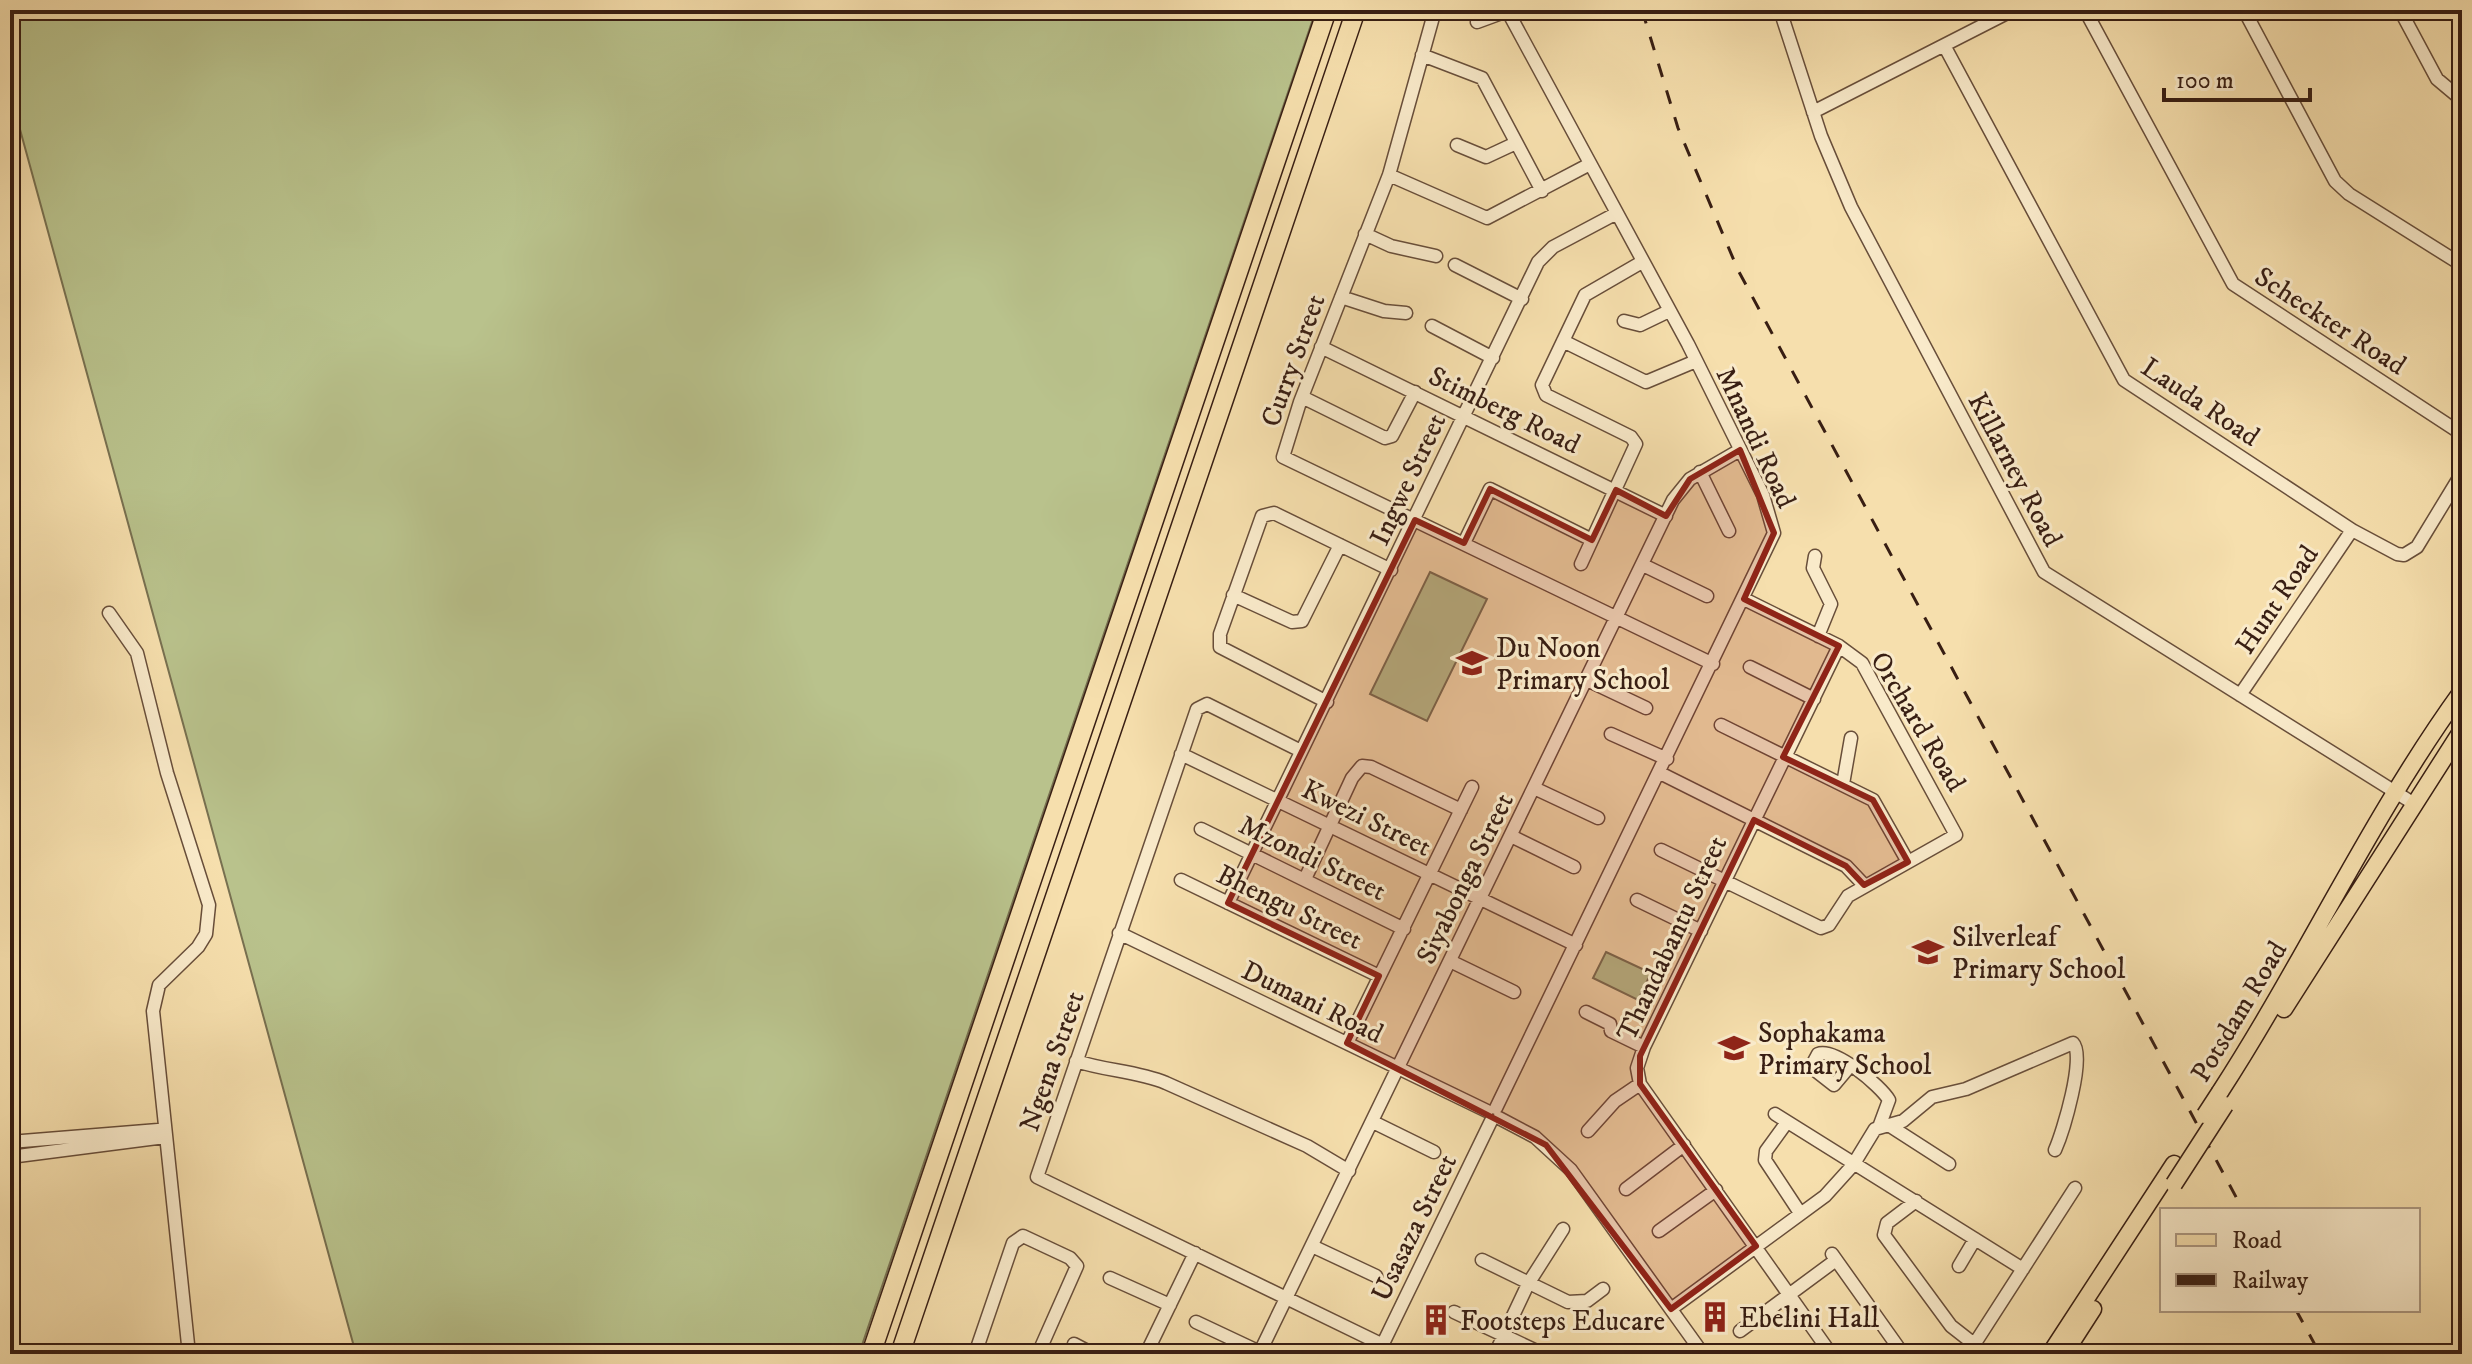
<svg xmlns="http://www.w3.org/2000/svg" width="2472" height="1364" font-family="'IM FELL DW Pica',serif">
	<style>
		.grass { fill: #b9c28c; stroke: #787050; stroke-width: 2 }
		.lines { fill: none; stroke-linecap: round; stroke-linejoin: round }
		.minor-casing { stroke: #684e3a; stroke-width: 15 }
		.major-casing { stroke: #381e13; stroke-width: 19 }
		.highway-casing { stroke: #381e13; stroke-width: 21 }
		.minor { stroke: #f9eaca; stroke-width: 12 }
		.major { stroke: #f6dfad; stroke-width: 16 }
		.highway { stroke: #f6dfad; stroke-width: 18 }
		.rail { stroke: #381e13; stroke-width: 3; stroke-dasharray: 14 14; stroke-linecap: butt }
		.major-bridge-casing { stroke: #381e13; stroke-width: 19; stroke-linecap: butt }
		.major-bridge { stroke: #f6dfad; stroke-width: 16 }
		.marked { fill: #8f2418; fill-opacity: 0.2; stroke: #8f2418; stroke-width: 6; stroke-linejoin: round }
		.labels { text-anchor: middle; stroke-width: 6; stroke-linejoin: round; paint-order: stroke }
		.street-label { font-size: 28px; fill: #381e13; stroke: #f9eaca }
		.poi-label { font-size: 28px; fill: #381e13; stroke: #f9eaca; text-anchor: start }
	</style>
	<rect width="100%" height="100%" fill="#f6dfad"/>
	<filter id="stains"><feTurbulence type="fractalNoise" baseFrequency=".0025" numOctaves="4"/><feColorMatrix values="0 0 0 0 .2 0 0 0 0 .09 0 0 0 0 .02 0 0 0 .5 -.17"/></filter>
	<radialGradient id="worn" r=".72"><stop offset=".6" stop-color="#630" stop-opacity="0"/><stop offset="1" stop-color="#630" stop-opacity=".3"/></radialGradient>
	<path class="grass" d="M10,10H1316L859,1354H356L10,93Z
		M1430,572L1487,599L1427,721L1370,694Z
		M1606,952L1651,973L1638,1000L1593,978Z"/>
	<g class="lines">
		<defs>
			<path id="minor" d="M1435,10L1389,175L1300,402L1283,457L1713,664
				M1780,10L1821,136L1851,207L2044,572L2416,805
				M2085,10L2233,284L2462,434
				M2244,10L2335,181L2349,194L2462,265
				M2400,10L2437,79L2462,100
				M1477,22L1507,11
				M1945,47L2124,380L2352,530L2397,554L2404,555L2417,547L2462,473
				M1422,55L1482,78L1542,191
				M1813,112L2013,10
				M1457,145L1486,157L1516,143
				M1389,175L1487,218L1590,164
				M1365,234L1391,246L1436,256
				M1455,265L1522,299
				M1341,297L1384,311L1406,313
				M1624,321L1640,325L1669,311
				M1432,326L1493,358
				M1563,341L1646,382L1696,361
				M1321,347L1666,516
				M1302,397L1385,438L1392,436L1415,392
				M1700,472L1729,531
				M1464,543L1490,489L1592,540
				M1815,556L1813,568L1831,604L1818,636
				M1581,564L1636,444L1631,437L1546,395L1542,385L1585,295L1642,262
				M1643,565L1707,596
				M1233,595L1292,622L1302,621L1340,545
				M1744,599L1839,646L1862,663L1956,835
				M109,613L137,653L167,773L209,905L206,934L198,947L159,985L153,1011L189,1354
				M1750,667L1814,699
				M1587,680L1646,708
				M2240,695L2352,530
				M1327,702L1220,647V634L1262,516L1274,513L1391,570
				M1721,725L1873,800L1908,862
				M1611,734L1667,759
				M1301,751L1207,704L1197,709L1037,1177L1383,1345
				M1181,754L1576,945
				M1660,773L1846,866L1864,885
				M1843,784L1851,738
				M1534,788L1598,818
				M1201,829L1404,929
				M1511,836L1574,867
				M1661,850L1821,928L1829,925L1848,896L1956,835
				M1305,879L1352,778L1362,766L1371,767L1461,810
				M1181,880L1379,976
				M1637,900L1701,931
				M1228,903L1538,262L1553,247L1617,213
				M1119,933L1487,1111
				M1450,961L1514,992
				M1586,1012L1610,1024L1611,1031L1644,1047
				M1347,1043L1472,787
				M1076,1061C1106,1071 1137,1071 1166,1083L1307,1146L1349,1171
				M1850,1066L1834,1085L1811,1067L1818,1054C1834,1047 1880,1085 1889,1100L1879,1127
				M1496,1108L1774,533L1763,495L1688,344L1507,10
				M1775,1114L2023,1269
				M1499,1118L1535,1137L1571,1170L1703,1354
				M1373,1122L1434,1152
				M1787,1122L1766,1151L1765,1160L1800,1213
				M1890,1126L1949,1164
				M1588,1131L1615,1101L1640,1084
				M10,1142L158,1130
				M10,1157L165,1137
				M1626,1189L1684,1145
				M1916,1201L1887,1223L1884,1235L1951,1326L1974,1344
				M1659,1231L1716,1190
				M1312,1246L1376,1276
				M1832,1254L1903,1354
				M1482,1260L1568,1302L1587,1301L1603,1289
				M1959,1266L1975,1239
				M1110,1278L1170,1305
				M1671,1309L1825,1196L1853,1165L1875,1129L1903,1121L1932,1097L1966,1089L2073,1043C2086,1056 2063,1132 2055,1150
				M1454,1312L1543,1354
				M1196,1322L1264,1354
				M1740,1331L1836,1260
				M1074,1344L1093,1354
				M975,1354L1013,1243L1023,1236L1070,1258L1077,1266L1038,1354
				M1146,1354L1195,1253
				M1259,1354L1673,500L1690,479L1740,450
				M1378,1354L1491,1121
				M1495,1354L1528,1284L1563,1229
				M1831,1354L1640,1084L1637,1068L1644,1047L1839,646
				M1968,1354L2075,1188"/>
			<path id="major" d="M2284,1009L2462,730
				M2220,1092C2305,961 2370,818 2462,691
				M2050,1354L2174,1164
				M2064,1354L2093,1309"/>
			<path id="highway" d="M871,1354L1327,10
				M900,1354L1356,10"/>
		</defs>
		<use href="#minor" class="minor-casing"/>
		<use href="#major" class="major-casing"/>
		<use href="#highway" class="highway-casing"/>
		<use href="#minor" class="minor"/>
		<use href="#major" class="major"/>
		<use href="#highway" class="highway"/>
		<path class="rail" d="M1642,10L1678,128L1738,270L2243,1210
			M2296,1310L2320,1354"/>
		<defs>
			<path id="major-bridge" d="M2205,1115L2220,1092
				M2174,1184L2225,1105"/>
		</defs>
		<use href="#major-bridge" class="major-bridge-casing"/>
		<use href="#major-bridge" class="major-bridge"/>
	</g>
	<path class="marked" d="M1740,450L1774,533L1744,599L1839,646L1783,757L1873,800L1908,862L1864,885L1846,866L1754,820L1640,1056V1084L1756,1246L1671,1309L1546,1145L1347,1043L1379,976L1228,903L1415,520L1464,543L1490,489L1592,540L1616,490L1666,516L1690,479Z"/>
	<defs>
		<symbol id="school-bare" viewBox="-9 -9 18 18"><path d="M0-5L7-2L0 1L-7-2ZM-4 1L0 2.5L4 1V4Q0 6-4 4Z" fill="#8f2418" stroke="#f9eaca" stroke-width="2.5" paint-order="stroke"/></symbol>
		<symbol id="building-bare" viewBox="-9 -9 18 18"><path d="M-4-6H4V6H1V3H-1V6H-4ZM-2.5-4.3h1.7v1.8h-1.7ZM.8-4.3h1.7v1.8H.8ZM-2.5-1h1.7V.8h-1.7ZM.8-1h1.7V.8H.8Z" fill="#8f2418" stroke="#f9eaca" stroke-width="2.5" paint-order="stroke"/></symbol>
	</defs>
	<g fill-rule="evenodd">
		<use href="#school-bare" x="1450" y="641" width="44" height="44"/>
		<use href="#school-bare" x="1906" y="930" width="44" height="44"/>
		<use href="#school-bare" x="1712" y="1026" width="44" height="44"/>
		<use href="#building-bare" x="1693" y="1295" width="44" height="44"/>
		<use href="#building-bare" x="1414" y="1298" width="44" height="44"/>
	</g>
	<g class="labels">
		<g class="street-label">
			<text transform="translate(2331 320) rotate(33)" y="10">Scheckter Road</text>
			<text transform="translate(1292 360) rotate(-70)" y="10">Curry Street</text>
			<text transform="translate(2201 401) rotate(34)" y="10">Lauda Road</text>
			<text transform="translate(1505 409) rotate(26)" y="10">Stimberg Road</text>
			<text transform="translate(1757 437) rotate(65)" y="10">Mnandi Road</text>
			<text transform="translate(2016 469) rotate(62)" y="10">Killarney Road</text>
			<text transform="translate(1407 479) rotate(-65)" y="10">Ingwe Street</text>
			<text transform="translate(2276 599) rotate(-56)" y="10">Hunt Road</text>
			<text transform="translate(1919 721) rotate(59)" y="10">Orchard Road</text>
			<text transform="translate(1367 817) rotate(26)" y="10">Kwezi Street</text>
			<text transform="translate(1313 857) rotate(26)" y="10">Mzondi Street</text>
			<text transform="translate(1464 878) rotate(-64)" y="10">Siyabonga Street</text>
			<text transform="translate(1290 906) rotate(26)" y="10">Bhengu Street</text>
			<text transform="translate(1671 938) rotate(-65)" y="10">Thandabantu Street</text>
			<text transform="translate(1313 1001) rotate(26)" y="10">Dumani Road</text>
			<text transform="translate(2238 1011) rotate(-59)" y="10">Potsdam Road</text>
			<text transform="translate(1051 1061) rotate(-71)" y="10">Ngena Street</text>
			<text transform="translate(1413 1227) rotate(-64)" y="10">Usasaza Street</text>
		</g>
		<g class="poi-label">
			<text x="1496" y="657">Du Noon<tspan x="1496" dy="32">Primary School</tspan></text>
			<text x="1952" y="946">Silverleaf<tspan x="1952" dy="32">Primary School</tspan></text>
			<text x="1758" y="1042">Sophakama<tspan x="1758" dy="32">Primary School</tspan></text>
			<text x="1739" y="1327">Ebelini Hall</text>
			<text x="1460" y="1330">Footsteps Educare</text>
		</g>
	</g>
	<rect width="2472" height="1364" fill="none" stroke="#f6dfad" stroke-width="40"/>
	<rect x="12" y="12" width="2448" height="1340" fill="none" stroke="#381e13" stroke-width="4"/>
	<rect x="20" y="20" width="2432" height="1324" fill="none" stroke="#381e13" stroke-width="2"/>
	<rect x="2160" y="1208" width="260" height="104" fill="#f9eaca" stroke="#ac9881" stroke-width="2"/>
	<rect x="2176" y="1234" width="40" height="12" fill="#f6dfad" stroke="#ac9881" stroke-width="2"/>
	<text x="2232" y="1248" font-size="24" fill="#381e13">Road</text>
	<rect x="2176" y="1274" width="40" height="12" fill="#381e13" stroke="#ac9881" stroke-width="2"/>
	<text x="2232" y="1288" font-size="24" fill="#381e13">Railway</text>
	<path d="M2164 88v12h146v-12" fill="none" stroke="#381e13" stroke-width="4"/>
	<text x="2176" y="88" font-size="24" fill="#381e13" stroke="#f9eaca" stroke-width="6" paint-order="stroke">100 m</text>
	<rect width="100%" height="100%" filter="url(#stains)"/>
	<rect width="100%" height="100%" fill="url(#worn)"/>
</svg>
